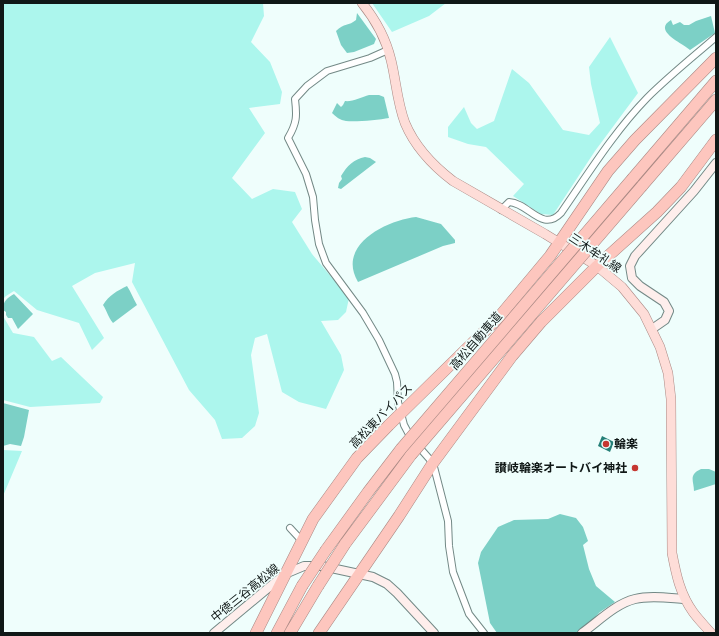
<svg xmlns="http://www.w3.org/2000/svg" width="719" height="636" font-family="Cabin,'Noto Sans JP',sans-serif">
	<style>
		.green { fill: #acf6ed }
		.water { fill: #7cd0c6 }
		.building { fill: #268078 }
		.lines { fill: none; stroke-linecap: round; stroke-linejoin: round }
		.street-casing { stroke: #738986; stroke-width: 8 }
		.secondary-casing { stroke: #738986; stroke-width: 10 }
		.primary-casing { stroke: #aa8984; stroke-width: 10 }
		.highway-casing { stroke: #aa8984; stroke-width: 12 }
		.street { stroke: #fff; stroke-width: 6 }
		.secondary { stroke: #feeeec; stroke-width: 8 }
		.primary { stroke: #feddd8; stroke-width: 9 }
		.highway { stroke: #fdc6be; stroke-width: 11 }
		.highway-bridge-casing { stroke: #aa8984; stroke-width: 12; stroke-linecap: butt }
		.highway-bridge { stroke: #fdc6be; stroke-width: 11 }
		.poi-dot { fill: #c53731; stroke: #effefc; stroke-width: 1.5 }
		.labels { text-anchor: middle; stroke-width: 3.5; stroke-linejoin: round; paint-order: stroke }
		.street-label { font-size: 12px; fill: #101817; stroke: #effefc }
		.poi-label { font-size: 12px; font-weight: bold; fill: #101817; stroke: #effefc; text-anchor: start }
	</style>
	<rect width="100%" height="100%" fill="#effefc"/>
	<path class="green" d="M3,3H263L264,16L251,42L270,62L282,92L280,104L249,108L265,133L232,178L252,199L273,189L295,192L302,209L292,222L312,254L349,298L346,312L338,320L321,321L341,355L344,370L326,409L299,402L282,392L267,334L255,338L251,355L259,413L255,426L242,438L222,439L215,420L189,390L132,282L135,263L95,273L72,286L104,338L92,350L79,323L37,310L14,291L6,296L3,299Z
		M372,3H446L429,16L392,32Z
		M610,37L638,93L595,151L553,215L541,214L513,196L524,184L486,147L468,144L448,137V127L464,107L471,123L477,129L494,121L512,69L529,83L563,130L589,135L600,123L591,84L589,67Z
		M3,316L13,333L34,337L52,361L61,357L103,397L100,403L30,407L3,400Z
		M3,450L22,451L3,496Z"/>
	<path class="water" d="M357,13L376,39L374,44L354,52L347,53L341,45L336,31C344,23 349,26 356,20Z
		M711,16L715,33L690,50C683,43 652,31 671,20L673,25L680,22L684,25H689L696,21Z
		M369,95H379L384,97L389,118C379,120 356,122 346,121C340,120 336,117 332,113L337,103L341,107L343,105L345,101C352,102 362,97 369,95Z
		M365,157L370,158L376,162L341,189L338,188L339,183L342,179L341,176C347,166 354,159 365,157Z
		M416,217L441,224L455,240V243L443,246L358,282C336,245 387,220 416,217Z
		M127,286C131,292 133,298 137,305L113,323C108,317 107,311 103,305C109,295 117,291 127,286Z
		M14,294L33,314L18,329L12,318H8L6,315V312L3,310C3,301 7,298 14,294Z
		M3,403L29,410L24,437L21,446L10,444L3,446Z
		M701,469H709L716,472V484L694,491C694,481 688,475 701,469Z
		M560,514L576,518L583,527L588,541L583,545L589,569L596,586L615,602L600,612L588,625L576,633H497L490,623L478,563L481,552L498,527L514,520L548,519Z"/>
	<path class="building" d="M602,436L614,442L610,452L598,446Z"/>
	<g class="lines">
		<defs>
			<path id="street" d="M388,50L370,58L327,71L307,86L295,99C297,116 297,123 288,138L306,174L313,197L315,220L319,244L326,263L363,313L379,340L395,374L397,382L398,402L404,425L411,438L433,463L448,521L449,546L453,572L469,614L484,633
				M501,210L509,202C529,203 542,233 561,213C588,174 614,132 647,98C669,76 693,57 716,37
				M290,528L302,541"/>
			<path id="secondary" d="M652,329L665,320L669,311L664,302L640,286L632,278L630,266L635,256L694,191L716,163
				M214,633L285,574L304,566H322L373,577L387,584L397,593L434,633
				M582,633C599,621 615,604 635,599C650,595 669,598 685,599"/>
			<path id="primary" d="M362,3C375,19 386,39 391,60C396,80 397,102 405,123C415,147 432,165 453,181L545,234L597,266L622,287L644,314L660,347L668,373L671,399L672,553C676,574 680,594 693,612C698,619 705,626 711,633"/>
			<path id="highway" d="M633,178L716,81
				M642,186L716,100
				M345,544L411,455
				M326,550L368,492L401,449
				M256,633L313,519L357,458L389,425L499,317L550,256L608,171L635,140L716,58
				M277,633L302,586
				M290,633L318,586
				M319,633L399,516L433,463L512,356L541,322L597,266L657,212L681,187L716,140"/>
		</defs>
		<use href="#street" class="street-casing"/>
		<use href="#secondary" class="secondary-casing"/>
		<use href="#primary" class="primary-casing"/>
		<use href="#highway" class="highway-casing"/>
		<use href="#street" class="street"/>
		<use href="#secondary" class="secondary"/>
		<use href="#primary" class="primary"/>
		<use href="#highway" class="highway"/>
		<defs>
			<path id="highway-bridge" d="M401,449L633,178
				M411,455L642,186
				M302,586L326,550
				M318,586L345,544"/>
		</defs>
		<use href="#highway-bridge" class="highway-bridge-casing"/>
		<use href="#highway-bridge" class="highway-bridge"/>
	</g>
	<g class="poi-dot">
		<circle cx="606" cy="444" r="4"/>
		<circle cx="635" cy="468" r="4"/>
	</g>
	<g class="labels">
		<g class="street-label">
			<text transform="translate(595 253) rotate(34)" y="4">三木牟礼線</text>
			<text transform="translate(476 341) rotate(-49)" y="4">高松自動車道</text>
			<text transform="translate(381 416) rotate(-46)" y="4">高松東バイパス</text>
			<text transform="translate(245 593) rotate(-39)" y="4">中徳三谷高松線</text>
		</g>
		<g class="poi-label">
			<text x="614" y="448">輪楽</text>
			<text x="627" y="472" text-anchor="end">讃岐輪楽オートバイ神社</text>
		</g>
	</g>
	<rect width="719" height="636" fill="none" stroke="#101817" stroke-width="8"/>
</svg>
